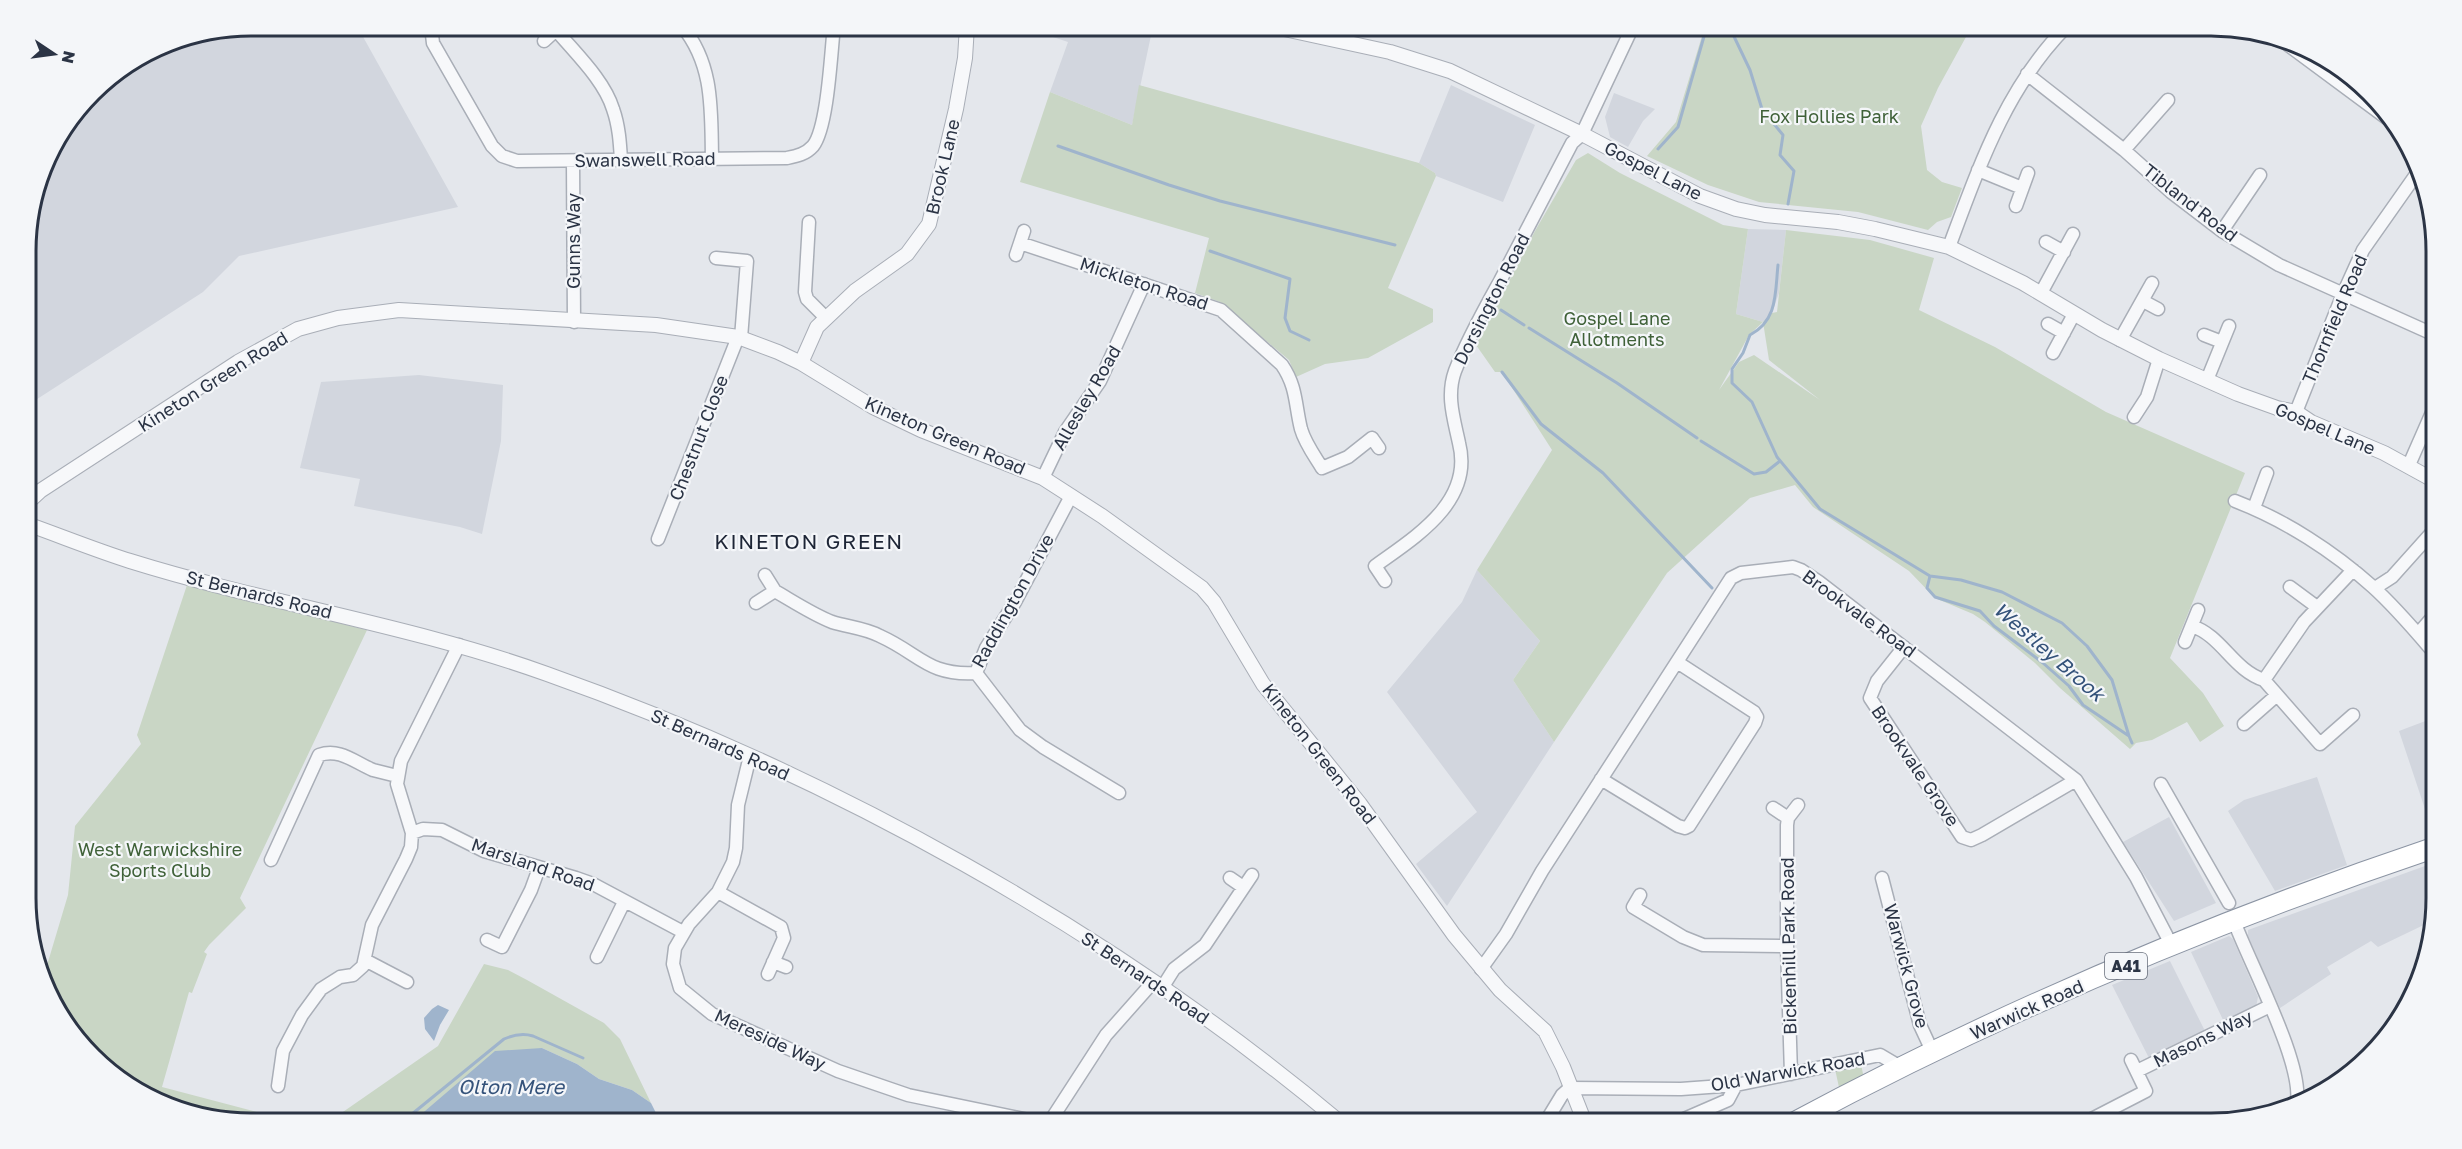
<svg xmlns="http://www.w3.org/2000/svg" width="2462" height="1149" font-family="'Golos Text',sans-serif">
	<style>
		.built { fill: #d2d6de }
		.green { fill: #c9d6c5; fill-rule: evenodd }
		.water { fill: #9fb4cc }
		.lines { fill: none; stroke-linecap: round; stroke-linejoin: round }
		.stream { stroke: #9fb4cc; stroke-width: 3 }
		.minor-casing { stroke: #a9aeb7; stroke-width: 15 }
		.tertiary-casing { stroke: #a9aeb7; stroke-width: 16 }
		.trunk-casing { stroke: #8b94a3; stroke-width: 22 }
		.minor { stroke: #f7f8fa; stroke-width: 12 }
		.tertiary { stroke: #f7f8fa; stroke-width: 14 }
		.trunk { stroke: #fff; stroke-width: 20 }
		.labels { text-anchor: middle; stroke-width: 4.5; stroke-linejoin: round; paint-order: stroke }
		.shield { fill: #f4f6f9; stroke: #676e7b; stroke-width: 1.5 }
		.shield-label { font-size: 16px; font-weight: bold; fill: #2b3445 }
		.park-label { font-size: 18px; fill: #3f6138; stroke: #f4f6f9 }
		.street-label { font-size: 18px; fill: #2b3445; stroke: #f4f6f9 }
		.water-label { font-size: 20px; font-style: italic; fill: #34527a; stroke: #f4f6f9 }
		.quarter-label { font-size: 21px; letter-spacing: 1.5px; fill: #1d2536; stroke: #f4f6f9 }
		.rim { fill: none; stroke: #2b3445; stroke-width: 3 }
	</style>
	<rect width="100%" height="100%" fill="#e4e7ec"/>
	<path class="built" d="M251,26H357L458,207L239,256L203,292L31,403L26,401V236L49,151L102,82L165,43Z
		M1020,26H1153L1132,125L1050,92L1068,42Z
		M1451,85L1535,125L1503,202L1436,176L1435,173L1419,163Z
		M1614,93L1655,109L1643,121L1628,147L1610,137L1605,117Z
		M1748,229L1786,230L1779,293L1772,313L1763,322L1736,314Z
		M419,375L503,385L501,441L482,534L460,527L354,506L360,479L300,468L321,382Z
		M1477,570L1540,641L1513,680L1554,742L1447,906L1416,864L1477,812L1387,692L1462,602Z
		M2436,717V832L2433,833L2399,731Z
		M2317,777L2347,865L2275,891L2228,811L2244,800Z
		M2169,817L2216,903L2174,921L2123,842Z
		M2436,862V898L2432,921L2378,947L2371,941L2327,967L2331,974L2280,1008L2248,936V930Z
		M2229,936L2233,939L2258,997L2256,1007L2224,1022L2191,952Z
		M2170,961L2205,1031L2150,1060L2112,985Z"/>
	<path class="green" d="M1705,26H1972L1938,88L1921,126L1927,170L1942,182L1962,188L1951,217L1937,222L1928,230L1858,212L1759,202L1708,185L1647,156L1676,122Z
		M1139,85L1419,163L1435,173L1436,176L1388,288L1433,309V322L1368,358L1325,364L1296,377L1289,360L1220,302L1195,293L1209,238L1020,182L1050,92L1132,125Z
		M1588,153L1620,173L1723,225L1748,229L1736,314L1763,322L1772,313L1777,312L1786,230L1870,240L1934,258L1919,310L1995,347L2106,412L2245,473L2170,658L2203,693L2224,726L2200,742L2187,722L2152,740L2136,743L2130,749L2060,688L2035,663L1985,622L1973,614L1935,598L1909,571L1813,507L1795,485L1750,498L1667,573L1554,742L1513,680L1540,641L1477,570L1552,450L1502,372H1495L1476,345L1535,231L1576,160ZM1763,322L1769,360L1820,400L1754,355L1739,362L1719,390L1749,335Z
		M187,585L367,630L240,898L246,908L209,945L204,952L207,954L192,993L189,992L162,1087L299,1123H251L165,1106L114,1077L72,1035L42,982L68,895L75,826L141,744L137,735Z
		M484,964L508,970L527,980L604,1023L620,1039L651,1103L632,1090L599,1079L577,1064L542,1048L411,1123H327L438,1046Z
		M1861,1064L1864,1079L1840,1092L1835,1069Z"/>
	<path class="water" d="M438,1005L449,1010L440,1025L434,1041L425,1029L424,1018L432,1009Z
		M542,1048L577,1064L599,1079L632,1090L651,1103L659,1119L669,1123H411L495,1051Z"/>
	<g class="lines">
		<path class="stream" d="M1729,26L1750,70L1762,109L1783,135L1780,155L1794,171L1788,204
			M1058,146L1169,185L1220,201L1395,245
			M1658,149L1678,127L1707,26
			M1210,251L1290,279L1285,318L1290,331L1309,340
			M1778,265C1775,293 1778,320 1750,335L1743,353L1732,369V383L1752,402L1777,457L1820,509L1930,576L1961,580L2002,592L2062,623L2087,646L2112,680L2129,736
			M1501,310L1524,325
			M1529,328L1617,383L1697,438
			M1502,372L1541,424L1603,473L1712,588
			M1701,441L1754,474L1766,472L1780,461
			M1930,576L1927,588L1935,597L1980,611L1994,626L2043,663L2069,686L2083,705L2129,736L2132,743
			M401,1123L504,1039C513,1035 523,1033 533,1036L583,1058"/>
		<defs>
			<path id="minor" d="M431,26L433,43L492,146L502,156L517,161L787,158C797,156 806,154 813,146C828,127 831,51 834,26
				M682,26C714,65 711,110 712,158
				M2280,39L2396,125
				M544,41L556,30C576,54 604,80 613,109C619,126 620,143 621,160
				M2027,74L2124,150L2171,192L2222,231L2279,265L2435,335
				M2124,150L2168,100
				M573,161L574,322
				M1978,170L2022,188
				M2016,206L2028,173
				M809,222L805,292L807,299L826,318
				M2222,231L2260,175
				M2046,242L2064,252
				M1020,243L1221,310L1282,365C1297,387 1295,405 1301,429C1305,443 1314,455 1322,468L1348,457L1372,438L1379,448
				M1949,247C1979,167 2006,87 2067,26
				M1016,255L1024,231
				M716,258L747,261L741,338
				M2041,293L2073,234
				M2143,301L2158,309
				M2048,324L2064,333
				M2204,335L2222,342
				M2120,340L2152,283
				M2053,353L2074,314
				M2207,380L2229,326
				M2296,412L2343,294L2363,250L2420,169
				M2134,417L2147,397L2159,359
				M2409,465L2434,408
				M1043,478L1065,432L1100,381L1144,284
				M2235,501C2285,520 2334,552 2373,587C2393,605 2412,627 2430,648
				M2254,508L2267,473
				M658,539L738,337
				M1385,581L1375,566C1415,537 1474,502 1459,443C1454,419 1446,396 1455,371C1467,340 1484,310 1500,281C1524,235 1548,189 1572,143L1582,134L1633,26
				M2290,587L2317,607
				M2375,588L2392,577L2435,529
				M775,591C794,602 812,614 832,622C848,627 865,628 880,636C920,654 928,676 976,673L986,648L1015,602L1071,496
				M756,603L775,591L765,575
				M2192,626C2222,636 2233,670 2264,680
				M2418,634L2431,619
				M2185,642L2198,610
				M1904,647L1877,681L1870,698L1962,837L1971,840L1982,835L2076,780
				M976,673L1020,730L1043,747L1119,793
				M2353,715L2320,744L2264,680L2304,622L2353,570
				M2244,724L2277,695
				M750,756L738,805L736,848L733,862L718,892L689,924L675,948L673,964L680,988L712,1014L838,1071L908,1095L1043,1123
				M1601,779L1678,826L1685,828L1689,826L1755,723L1757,717L1754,712L1677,662
				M2161,784L2229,903
				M1773,808L1788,818
				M412,833L423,829L442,830L484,851L576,878L593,884L683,932
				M271,860L319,755C340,748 354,762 373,770C381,772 389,774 397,776
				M1230,878L1243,887
				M1882,878L1920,1025L1933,1053
				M718,892L781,927L784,938L768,974
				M1640,895L1633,907L1683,937L1703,945L1787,946
				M2234,921C2248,960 2307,1070 2296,1105
				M487,940L502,947L531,890L539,868
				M597,957L624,902
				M365,960L407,982
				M773,962L786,967
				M1481,969L1506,934L1542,871L1731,578L1741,573L1793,567L1801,570L1819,582L2076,780L2136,877L2172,946
				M1162,988L1174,969L1205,945L1252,875
				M2137,1071L2270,1006
				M1791,1074L1787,946V825L1788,818L1798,805
				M278,1086L283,1051L302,1015L321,989L340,977L353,975L363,966L372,925L406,859L411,847L412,833L397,784L401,761L459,645
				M1049,1123L1106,1035L1153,982
				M1545,1123L1562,1095L1570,1088L1681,1089L1736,1085L1880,1055L1902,1068
				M1675,1123L1728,1100L1736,1085
				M2084,1123L2146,1091L2131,1060"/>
			<path id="tertiary" d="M1271,26L1390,52L1450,71L1582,134L1700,196L1736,209L1765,215L1838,222L1875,229L1949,247L2023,283L2102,330L2159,359L2238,394L2277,408L2296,412L2311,422L2384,453L2435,481
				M801,363L817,327L855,291L907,254L929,224L956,109L965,58L967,26
				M27,503L40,491L238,362L298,329L338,318L399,310L656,325L738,337L778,352L801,363L873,407L921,430L1043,478L1102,516L1202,588L1214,602L1263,684L1360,804L1454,935L1500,990L1545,1031L1563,1067L1585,1123
				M27,524C61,536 95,550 130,561C268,604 411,625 547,674C827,773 1114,932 1341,1123"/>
			<path id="trunk" d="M1793,1123C1998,1013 2216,921 2436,847"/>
		</defs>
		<use href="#minor" class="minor-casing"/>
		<use href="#tertiary" class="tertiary-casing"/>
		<use href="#trunk" class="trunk-casing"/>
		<use href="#minor" class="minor"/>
		<use href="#tertiary" class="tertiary"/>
		<use href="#trunk" class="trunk"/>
	</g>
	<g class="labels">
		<rect class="shield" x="2105" y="953" width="42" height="26" rx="4.5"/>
		<g class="shield-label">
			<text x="2126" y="972">A41</text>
		</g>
		<g class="park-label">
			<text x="1829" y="123">Fox Hollies Park</text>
			<text x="1617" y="325">Gospel Lane<tspan x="1617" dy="21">Allotments</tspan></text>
			<text x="160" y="856">West Warwickshire<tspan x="160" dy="21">Sports Club</tspan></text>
		</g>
		<g class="street-label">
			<text transform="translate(645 160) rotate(-1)" y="6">Swanswell Road</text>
			<text transform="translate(943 167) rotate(-77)" y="6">Brook Lane</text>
			<text transform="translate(1653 171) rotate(27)" y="6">Gospel Lane</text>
			<text transform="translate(2190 203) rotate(38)" y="6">Tibland Road</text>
			<text transform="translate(574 241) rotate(-90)" y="6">Gunns Way</text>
			<text transform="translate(1144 284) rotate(18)" y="6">Mickleton Road</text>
			<text transform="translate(1492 299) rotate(-63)" y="6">Dorsington Road</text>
			<text transform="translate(2335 319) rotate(-67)" y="6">Thornfield Road</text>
			<text transform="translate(213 382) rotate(-32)" y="6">Kineton Green Road</text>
			<text transform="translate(1087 398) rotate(-60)" y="6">Allesley Road</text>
			<text transform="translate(2325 429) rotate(23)" y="6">Gospel Lane</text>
			<text transform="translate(945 436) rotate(23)" y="6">Kineton Green Road</text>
			<text transform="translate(699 438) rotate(-69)" y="6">Chestnut Close</text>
			<text transform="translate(259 595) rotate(14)" y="6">St Bernards Road</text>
			<text transform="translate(1013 601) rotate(-61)" y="6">Raddington Drive</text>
			<text transform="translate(1859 614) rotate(36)" y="6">Brookvale Road</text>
			<text transform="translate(720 745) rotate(24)" y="6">St Bernards Road</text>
			<text transform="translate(1319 754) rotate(52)" y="6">Kineton Green Road</text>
			<text transform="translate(1915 766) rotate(56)" y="6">Brookvale Grove</text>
			<text transform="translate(533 865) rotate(19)" y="6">Marsland Road</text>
			<text transform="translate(1789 946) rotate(-91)" y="6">Bickenhill Park Road</text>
			<text transform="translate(1906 966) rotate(75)" y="6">Warwick Grove</text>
			<text transform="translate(1145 978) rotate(34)" y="6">St Bernards Road</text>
			<text transform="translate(2027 1010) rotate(-24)" y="6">Warwick Road</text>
			<text transform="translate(2203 1039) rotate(-26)" y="6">Masons Way</text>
			<text transform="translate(770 1040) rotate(25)" y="6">Mereside Way</text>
			<text transform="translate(1788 1072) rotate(-10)" y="6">Old Warwick Road</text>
		</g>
		<g class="water-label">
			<text transform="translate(2049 652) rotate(41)" y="7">Westley Brook</text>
			<text x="511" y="1094">Olton Mere</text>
		</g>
		<g class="quarter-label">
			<text x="809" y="549">KINETON GREEN</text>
		</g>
	</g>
	<path d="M0 0H2462V1149H0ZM251 36H2211A215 215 0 0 1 2426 251V898A215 215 0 0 1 2211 1113H251A215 215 0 0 1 36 898V251A215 215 0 0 1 251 36Z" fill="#f4f6f9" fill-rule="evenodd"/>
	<path class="rim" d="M251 36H2211A215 215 0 0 1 2426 251V898A215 215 0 0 1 2211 1113H251A215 215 0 0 1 36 898V251A215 215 0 0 1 251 36Z"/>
	<g transform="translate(54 54) rotate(103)" stroke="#f4f6f9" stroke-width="4.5" paint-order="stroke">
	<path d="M0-4.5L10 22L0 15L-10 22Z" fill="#2b3445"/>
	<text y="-9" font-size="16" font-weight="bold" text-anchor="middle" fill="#2b3445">N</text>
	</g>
</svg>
